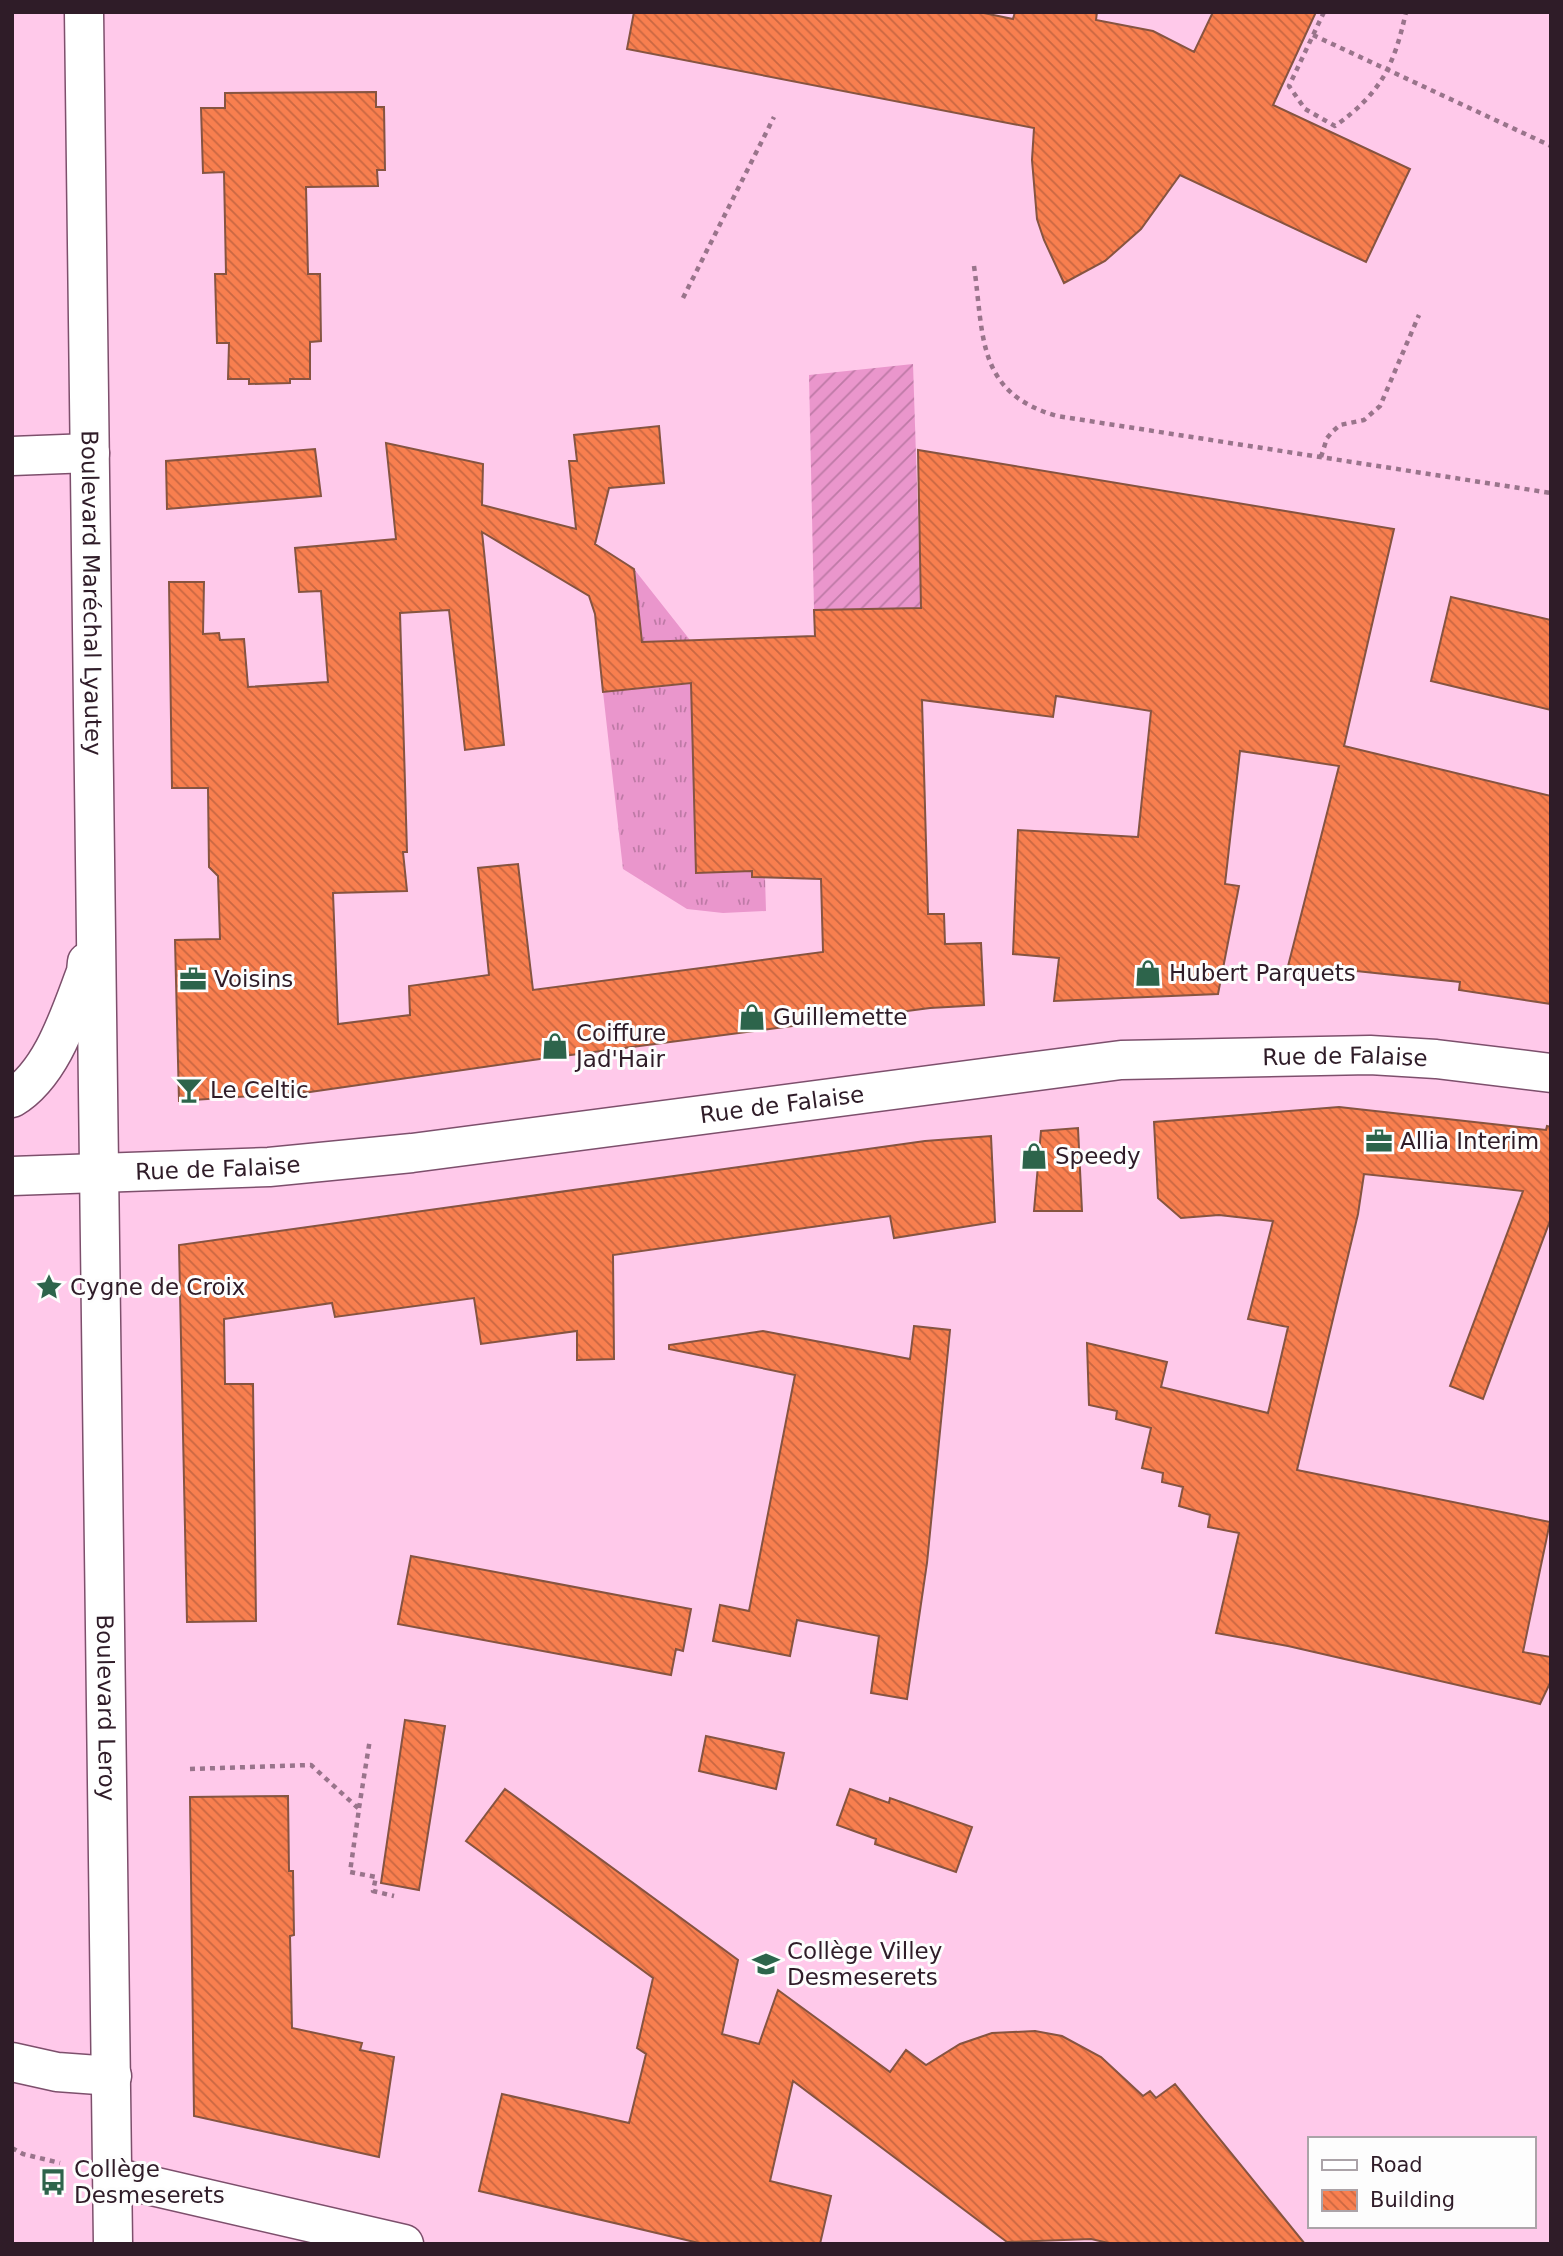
<svg xmlns="http://www.w3.org/2000/svg" width="1563" height="2256" font-family="'DejaVu Sans',sans-serif">
	<style>
		.grass { fill: url(#grass-tufts) }
		.garden { fill: url(#garden-furrows) }
		.building { fill: url(#building-back-hatch); stroke: #865441; stroke-width: 2; fill-rule: evenodd }
		.lines { fill: none; stroke-linecap: round; stroke-linejoin: round }
		.street-casing { stroke: #7d4f6c; stroke-width: 41 }
		.secondary-casing { stroke: #7d4f6c; stroke-width: 41 }
		.path { stroke: #99748b; stroke-width: 4.5; stroke-dasharray: 5 5; stroke-linecap: butt }
		.street { stroke: #fff; stroke-width: 38 }
		.secondary { stroke: #fff; stroke-width: 38 }
		.labels { text-anchor: middle; stroke-width: 6; stroke-linejoin: round; paint-order: stroke }
		.street-label { font-size: 23px; fill: #2f1c28; stroke: #fdfdfd }
		.poi-label { font-size: 23px; fill: #2f1c28; stroke: #fdfdfd; text-anchor: start }
	</style>
	<defs>
		<pattern id="grass-tufts" width="24" height="20" patternUnits="userSpaceOnUse" patternTransform="scale(1.75)"><rect width="24" height="20" fill="#ea96cc"/><path d="M3 7l-1-3M5 7V3M7 7l1-3M15 17l-1-3M17 17v-4M19 17l1-3" fill="none" stroke="#be7aa6"/></pattern>
		<pattern id="garden-furrows" width="10" height="10" patternUnits="userSpaceOnUse" patternTransform="scale(1.75)"><rect width="10" height="10" fill="#ea96cc"/><path d="M-1 1l2-2M0 10L10 0M9 11l2-2" fill="none" stroke="#be7aa6"/></pattern>
		<pattern id="building-back-hatch" width="6" height="6" patternUnits="userSpaceOnUse" patternTransform="scale(1.75)"><rect width="6" height="6" fill="#f87f4f"/><path d="M-1 5l2 2M0 0l6 6M5-1l2 2" fill="none" stroke="#c96742"/></pattern>
	</defs>
	<rect width="100%" height="100%" fill="#ffc9ea"/>
	<path class="grass" d="M634,569L690,640L696,872L752,871L765,877L766,911L723,913L687,909L623,869L603,692L646,687Z"/>
	<path class="garden" d="M913,364L921,608L814,610L809,375Z"/>
	<path class="building" d="M634,12H979L1013,19L1015,12H1097L1096,20L1153,31L1194,52L1213,12H1316L1273,105L1410,169L1366,262L1180,175L1141,229L1105,261L1064,283L1044,240L1037,219L1032,160L1034,128L627,49Z
		M376,92V107H384L385,170H377L378,186L306,187L308,274H320L321,341L310,342V379H290V383L249,384V379H228L229,343H217L215,274H226L224,172L203,173L201,108H225V93Z
		M659,426L664,483L609,488L595,544L634,569L642,642L815,636L814,610L921,608L918,450L1394,529L1344,746L1551,796V1004L1459,990L1460,982L1356,971H1315L1286,974L1339,766L1240,751L1225,884L1239,886L1218,994L1054,1001L1059,958L1013,954L1018,830L1138,837L1151,711L1056,696L1053,717L922,700L928,914H944L945,944L981,943L984,1005L930,1008L540,1059L310,1092L179,1101L175,940L220,939L218,876L209,867L208,788H172L169,582H204L203,634L219,633L220,640L244,639L248,687L328,682L321,591L299,592L295,548L396,539L386,443L483,464L482,505L576,529L569,461H577L574,435ZM482,532L589,596L595,614L603,692L691,683L696,873L752,871V877L821,879L823,952L533,990L518,864L478,868L489,975L409,986L410,1015L338,1024L333,893L407,891L403,852H407L400,613L449,610L465,750L504,745Z
		M315,449L321,496L167,509L166,461Z
		M1451,597L1551,620V710L1431,681Z
		M1339,1107L1546,1130L1547,1126L1551,1127V1218L1483,1399L1450,1386L1523,1191L1364,1174L1358,1214L1297,1470L1550,1522L1523,1652L1551,1657V1681L1540,1704L1288,1646L1216,1633L1239,1533L1208,1527L1210,1515L1179,1506L1183,1487L1162,1482L1163,1473L1142,1468L1151,1428L1116,1419L1117,1411L1089,1405L1087,1343L1167,1362L1161,1387L1268,1413L1288,1327L1248,1319L1273,1221L1219,1215L1181,1218L1158,1198L1154,1122Z
		M1078,1128L1082,1211H1034L1041,1131Z
		M991,1136L995,1222L894,1238L890,1216L613,1255L614,1359L577,1360V1331L481,1344L474,1298L335,1317L332,1303L224,1319L225,1384H253L256,1621L187,1622L179,1245L925,1141Z
		M914,1326L950,1330L927,1563L907,1699L871,1693L879,1636L797,1620L790,1656L713,1641L720,1605L749,1611L795,1375L669,1349V1345L763,1331L910,1359Z
		M411,1556L691,1609L683,1651L676,1649L671,1675L398,1624Z
		M405,1720L445,1726L419,1890L381,1883Z
		M706,1736L784,1753L776,1789L699,1771Z
		M505,1789L738,1960L722,2034L759,2044L778,1990L890,2072L906,2050L926,2065L960,2044L992,2033L1035,2031L1062,2036L1101,2057L1143,2096L1150,2091L1156,2098L1175,2084L1305,2244H1113L1091,2239L1007,2242L793,2081L770,2181L831,2196L820,2244H703L479,2191L502,2094L629,2123L646,2054L637,2048L653,1978L466,1841Z
		M850,1789L889,1803L890,1798L972,1827L956,1872L875,1844L876,1839L837,1825Z
		M288,1796L289,1871H293L294,1935L290,1936L292,2028L362,2043L360,2050L394,2057L379,2157L194,2116L190,1797Z"/>
	<g class="lines">
		<defs>
			<path id="street" d="M12,456L90,453
				M12,2062L57,2072L112,2076
				M113,2177L404,2244"/>
			<g id="secondary">
				<path id="s1" d="M84,12L113,2244"/>
				<path d="M12,1098C52,1074 70,1014 86,972L87,962"/>
				<path id="s2" d="M12,1176L269,1167L412,1153L1121,1060L1370,1055L1436,1059L1551,1073"/>
			</g>
		</defs>
		<use href="#street" class="street-casing"/>
		<use href="#secondary" class="secondary-casing"/>
		<path class="path" d="M1324,12L1289,86L1305,109L1335,126C1381,93 1394,66 1406,12
			M1313,35L1551,146
			M974,266C984,336 976,393 1057,416L1551,493
			M683,298L774,117
			M1321,457L1327,438L1333,431L1340,425L1364,420L1380,406L1419,315
			M190,1769L311,1765L359,1809L350,1872L376,1877L373,1891L394,1896
			M359,1808L370,1739
			M12,2148L23,2154L60,2163"/>
		<use href="#street" class="street"/>
		<use href="#secondary" class="secondary"/>
	</g>
	<defs>
		<symbol id="shop-bare" viewBox="-9 -9 18 18"><path d="M-5-2.5h2.3a2.7 3.5 0 0 1 5.4 0H5L5.5 6h-11ZM-1.5-2.5h3a1.5 2.3 0 0 0-3 0Z" fill="#2d644b" stroke="#fdfdfd" stroke-width="2.5" paint-order="stroke"/></symbol>
		<symbol id="office-bare" viewBox="-9 -9 18 18"><path d="M-6-3h4V-5.5h4V-3h4V5H-6ZM-1-4.5V-3h2v-1.5ZM-6 0V1H6V0Z" fill="#2d644b" stroke="#fdfdfd" stroke-width="2.5" paint-order="stroke"/></symbol>
		<symbol id="bar-bare" viewBox="-9 -9 18 18"><path d="M-6-5H6L.8 .8V4.5H3.5V6h-7V4.5H-.8V.8Z" fill="#2d644b" stroke="#fdfdfd" stroke-width="2.5" paint-order="stroke"/></symbol>
		<symbol id="sight-bare" viewBox="-9 -9 18 18"><path d="M0-6L1.8-2.2L6-1.7L2.9 1.2L3.7 5.4L0 3.3L-3.7 5.4L-2.9 1.2L-6-1.7L-1.8-2.2Z" fill="#2d644b" stroke="#fdfdfd" stroke-width="2.5" paint-order="stroke"/></symbol>
		<symbol id="school-bare" viewBox="-9 -9 18 18"><path d="M0-5L7-2L0 1L-7-2ZM-4 1L0 2.5L4 1V4Q0 6-4 4Z" fill="#2d644b" stroke="#fdfdfd" stroke-width="2.5" paint-order="stroke"/></symbol>
		<symbol id="bus-bare" viewBox="-9 -9 18 18"><path d="M-5-6H5V4H4V6H2V4H-2V6H-4V4H-5ZM-3.5-4V0h7V-4ZM-3.5 1.2v1.5H-2V1.2ZM2 1.2v1.5H3.5V1.2Z" fill="#2d644b" stroke="#fdfdfd" stroke-width="2.5" paint-order="stroke"/></symbol>
	</defs>
	<g fill-rule="evenodd">
		<use href="#shop-bare" x="1129" y="954" width="38" height="38"/>
		<use href="#office-bare" x="174" y="960" width="38" height="38"/>
		<use href="#shop-bare" x="733" y="998" width="38" height="38"/>
		<use href="#shop-bare" x="536" y="1027" width="38" height="38"/>
		<use href="#bar-bare" x="170" y="1071" width="38" height="38"/>
		<use href="#office-bare" x="1360" y="1122" width="38" height="38"/>
		<use href="#shop-bare" x="1015" y="1137" width="38" height="38"/>
		<use href="#sight-bare" x="30" y="1268" width="38" height="38"/>
		<use href="#school-bare" x="747" y="1945" width="38" height="38"/>
		<use href="#bus-bare" x="34" y="2163" width="38" height="38"/>
	</g>
	<g class="labels">
		<g class="street-label">
			<text dy="8" stroke="none"><textPath href="#s1" startOffset="581">Boulevard Maréchal Lyautey</textPath></text>
			<text dy="8" stroke="none"><textPath href="#s2" startOffset="1340">Rue de Falaise</textPath></text>
			<text dy="8" stroke="none"><textPath href="#s2" startOffset="774">Rue de Falaise</textPath></text>
			<text dy="8" stroke="none"><textPath href="#s2" startOffset="206">Rue de Falaise</textPath></text>
			<text dy="8" stroke="none"><textPath href="#s1" startOffset="1696">Boulevard Leroy</textPath></text>
		</g>
		<g class="poi-label">
			<text x="1169" y="981">Hubert Parquets</text>
			<text x="214" y="987">Voisins</text>
			<text x="773" y="1025">Guillemette</text>
			<text x="576" y="1041">Coiffure<tspan x="576" dy="26">Jad'Hair</tspan></text>
			<text x="210" y="1098">Le Celtic</text>
			<text x="1400" y="1149">Allia Interim</text>
			<text x="1055" y="1164">Speedy</text>
			<text x="70" y="1295">Cygne de Croix</text>
			<text x="787" y="1959">Collège Villey<tspan x="787" dy="26">Desmeserets</tspan></text>
			<text x="74" y="2177">Collège<tspan x="74" dy="26">Desmeserets</tspan></text>
		</g>
	</g>
	<rect width="1563" height="2256" fill="none" stroke="#2f1c28" stroke-width="28"/>
	<rect x="1308" y="2137" width="228" height="91" fill="#fdfdfd" stroke="#aba3a8" stroke-width="2"/>
	<rect x="1322" y="2160" width="35" height="10" fill="#ffffff" stroke="#aba3a8" stroke-width="2"/>
	<text x="1370" y="2172" font-size="21" fill="#2f1c28">Road</text>
	<rect x="1322" y="2190" width="35" height="21" fill="url(#building-back-hatch)" stroke="#aba3a8" stroke-width="2"/>
	<text x="1370" y="2207" font-size="21" fill="#2f1c28">Building</text>
</svg>
